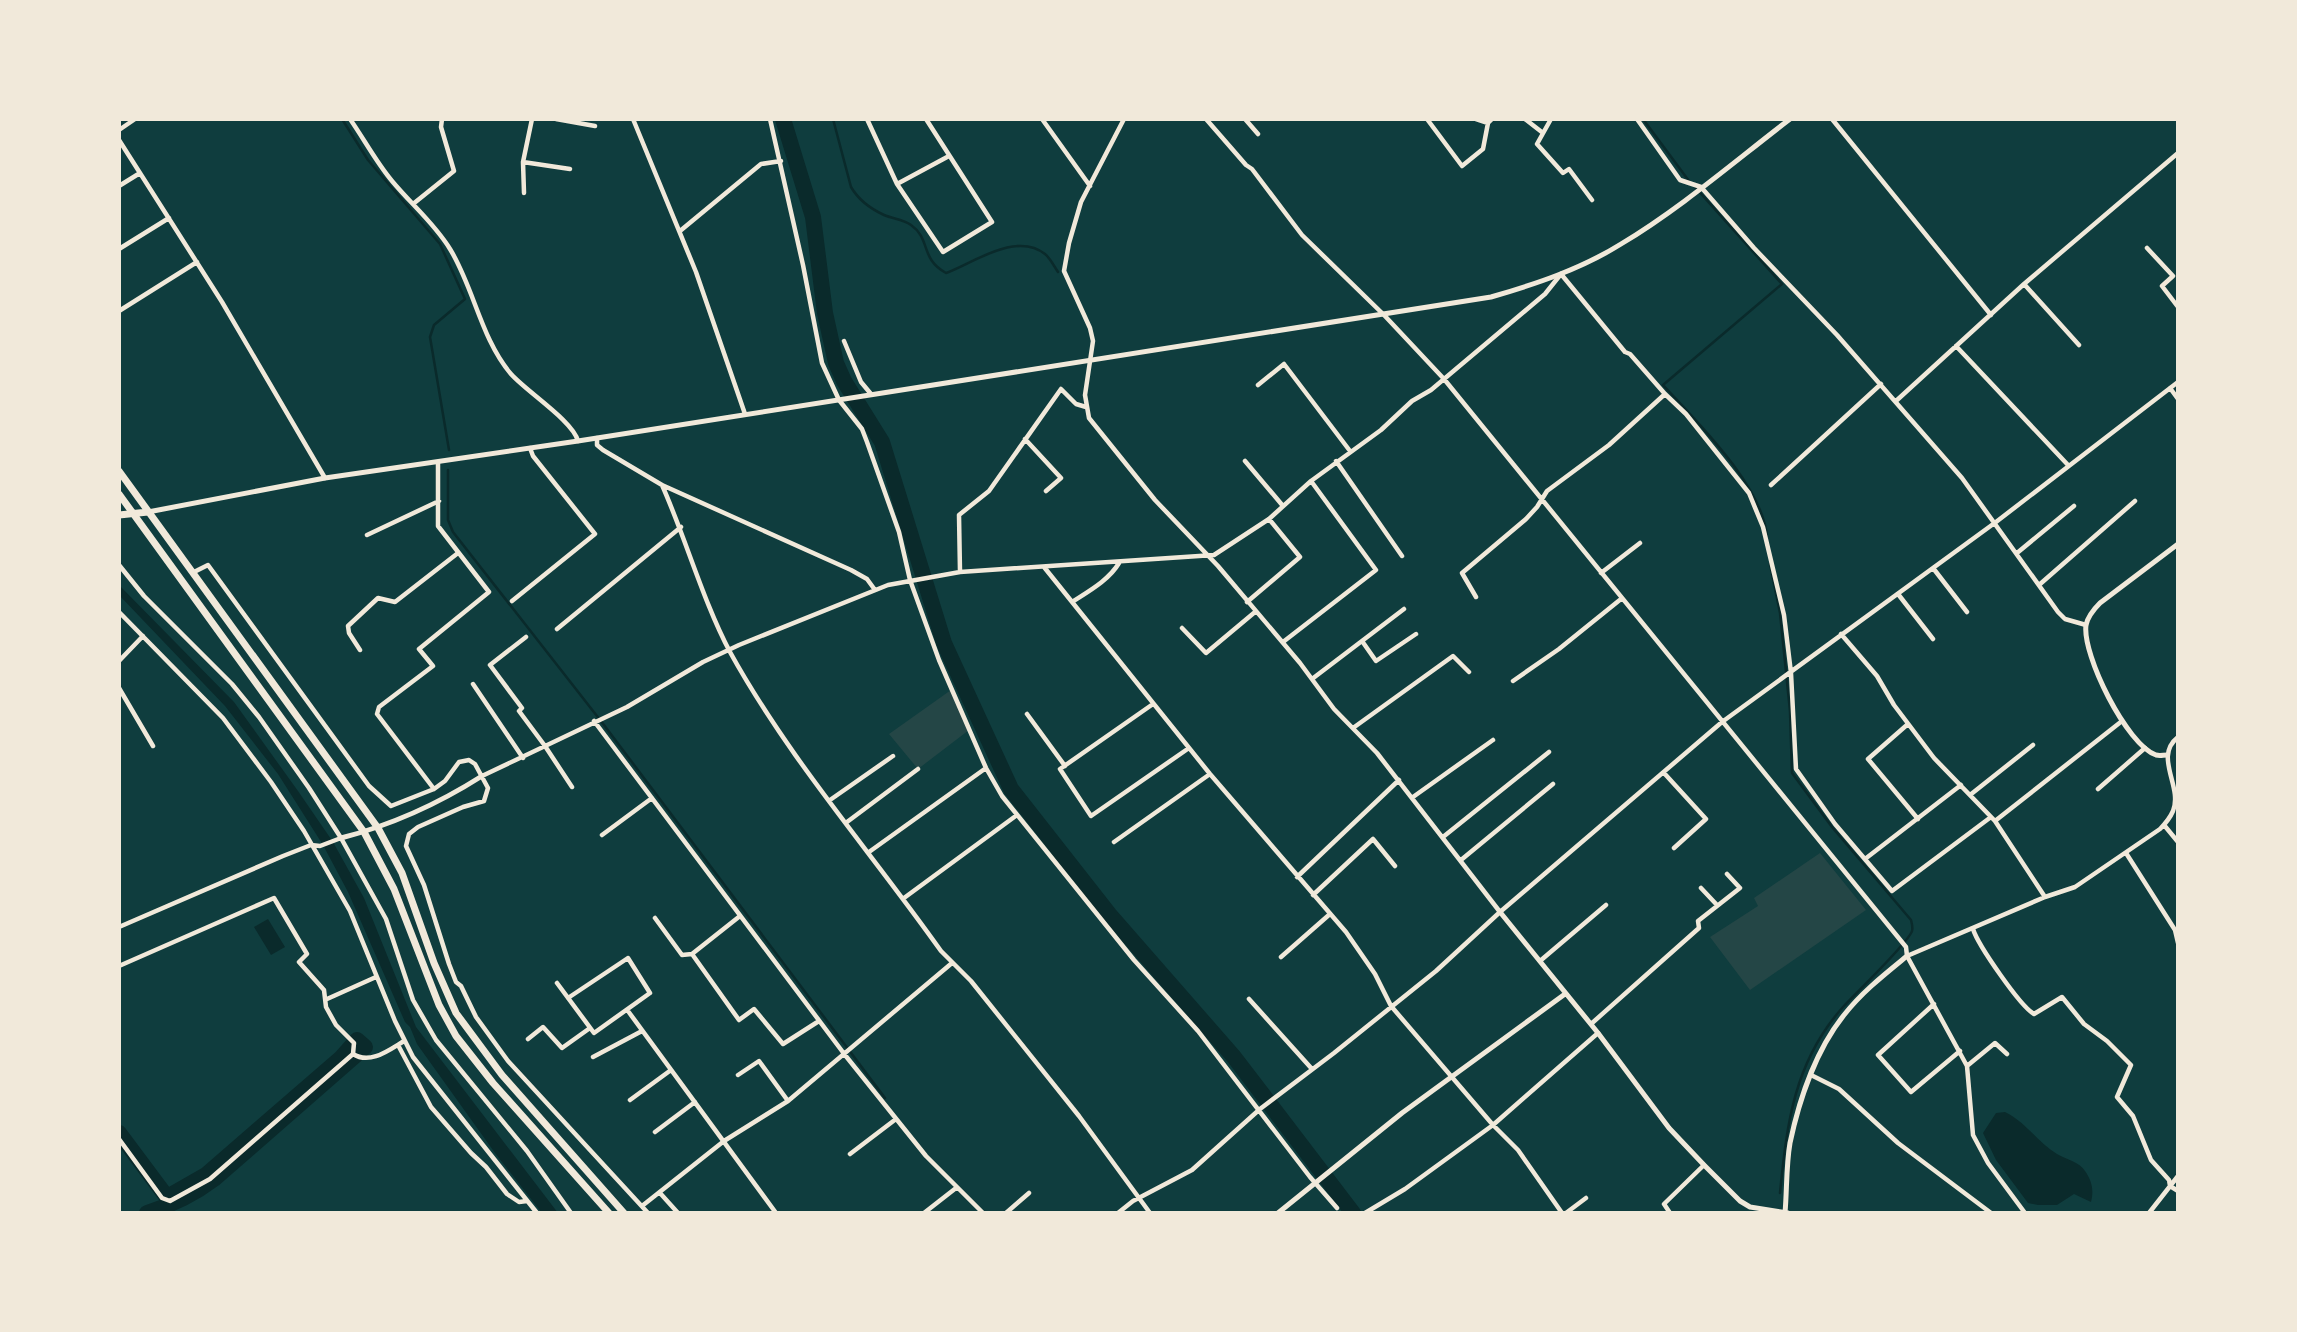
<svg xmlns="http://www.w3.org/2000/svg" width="2297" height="1332" font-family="'Alegreya Sans',sans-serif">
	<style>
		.green { fill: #244646 }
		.water { fill: #0a2a2b }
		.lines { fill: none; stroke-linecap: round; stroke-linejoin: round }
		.stream { stroke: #0a2a2b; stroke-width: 2.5 }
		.river { stroke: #0a2a2b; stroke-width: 16 }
		.minor { stroke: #f1e9da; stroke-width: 4.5 }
		.tertiary { stroke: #f1e9da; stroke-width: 5 }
		.primary { stroke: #f1e9da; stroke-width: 7 }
	</style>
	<rect width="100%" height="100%" fill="#0f3d3e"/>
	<path class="green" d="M951,690L969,730L918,769L889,734Z
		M1820,853L1866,910L1750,990L1710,937L1758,906L1754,898Z"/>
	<path class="water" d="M119,585L234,702L298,791L333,842L364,898L416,1027L558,1213H542L495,1153L417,1044L410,1027L405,1022L348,892L323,845L278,774L225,706L119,595Z
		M268,919L285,947L271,955L254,927Z
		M2005,1112C2026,1122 2037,1142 2057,1154C2065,1159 2080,1162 2085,1171C2092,1181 2094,1190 2091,1202L2074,1194L2057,1205H2038L2028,1203L1996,1160L1983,1133L1996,1113Z"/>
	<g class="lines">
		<path class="stream" d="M342,119L368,160L440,244L465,299L434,325L430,337L449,450
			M833,119L851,187C858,199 871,209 884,215C893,219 903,219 911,225C931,239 920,259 946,273C973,263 1017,231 1045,254C1050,258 1054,266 1058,272
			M1643,119L1689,181
			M1694,186L1782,284L1663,385C1697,422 1763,486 1767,537
			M448,470V520L453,532L604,725L885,1098
			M1770,564L1780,613L1790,711L1792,773L1832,827L1911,920C1912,924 1913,927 1912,931C1909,942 1855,994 1843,1007C1794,1062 1787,1123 1780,1193"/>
		<path class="river" d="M783,119L813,217L825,313L836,363L844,381L882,442L944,643L1011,789L1109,914L1234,1057L1353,1213
			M119,1133L166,1196L171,1195L206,1175L341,1058L357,1040L365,1047L214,1179C193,1195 172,1205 147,1213"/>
		<path class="minor" d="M350,119C364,139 376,162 392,181C411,204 435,224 450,249C474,288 481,339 511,374C527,392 573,421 578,441
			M556,119L595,126
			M633,119L696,272L745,414
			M770,119L803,265L822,363L839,400L862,429L867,442L899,532L910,580L939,660L986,768L1002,796L1134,960L1198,1031L1310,1177L1337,1208
			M867,119L897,184L943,252L992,222L926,119
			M1042,119L1090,186
			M1124,119L1081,202L1069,243L1064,271L1090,328L1093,341L1085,395L1089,418L1155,500L1218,566L1300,663L1334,709L1377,753L1500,912
			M1206,119L1246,165L1252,169L1302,235L1384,315L1444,379L1906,947L1907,956L1967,1066L1973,1135L1988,1163L2025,1213
			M1245,119L1258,134
			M1427,119L1462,166L1483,149L1488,123L1492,119
			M1476,119L1488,123
			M1525,119L1543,133
			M1551,119L1537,144L1563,173L1569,169L1592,200
			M1637,119L1680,180L1701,187L1754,248L1837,335L1962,478L2058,612L2065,619L2086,625
			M1832,119L1991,315
			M119,130L135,119
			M119,140L222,302L325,478
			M523,162L570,169
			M897,184L949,156
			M119,186L140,173
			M524,193L523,162L532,119
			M413,204L454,171L441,127L442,119
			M680,231L761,164L781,161
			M2147,248L2173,276L2162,286L2178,307
			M119,249L169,218
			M2024,284L2079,345
			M119,311L197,262
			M844,341L861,382L871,394
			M1956,346L2068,465
			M1258,385L1284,364L1350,451
			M2170,388L2178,399
			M1896,401L2024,284L2178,153
			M597,438V445L603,450L662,485L851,570L867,579L875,590
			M1025,439L1061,478L1046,491
			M1245,461L1283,506
			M1336,461L1402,556
			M662,485C686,539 703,601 730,652C789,759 871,852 941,951L971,981L1079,1116L1150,1213
			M1771,485L1881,384
			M367,535L439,501
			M2017,553L2074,506
			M119,565L144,596L232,684L259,717L309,788L341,838L386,919L413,1000L436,1040L527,1151L571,1213
			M1044,567L1210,774L1346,932L1375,974L1391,1006L1493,1125L1518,1150L1562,1213
			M1933,568L1967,612
			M194,572L208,565L369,786L391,806L434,789L445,781L459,762L469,760L475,764L488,788L484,801L463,807L418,827L409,834L406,846L424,885L449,964L456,982L461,986L476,1017L508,1061L648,1213
			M960,572L959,515L989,491L1061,389L1076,404L1086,407
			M1601,573L1640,543
			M2039,585L2135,501
			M1898,594L1933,639
			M1476,597L1462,573L1526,519L1537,507L1547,491L1609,445L1665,394
			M512,601L595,534L533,456L530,448
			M1072,602C1089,591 1109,580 1119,563
			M1247,602L1300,557L1269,519
			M119,612L223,718L271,782L304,831L350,911L395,1021L413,1057L537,1213
			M1182,628L1206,653L1255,612
			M557,629L681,527
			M1841,634L1877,676L1894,705L1934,758L1995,821L2045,897
			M526,637L490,665L522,708L519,711L545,746L572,787
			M1362,641L1376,661L1416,634
			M1283,642L1376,570L1311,481
			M360,650L349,633L348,626L378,598L395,602L458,553
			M119,661L143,636
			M1312,679L1404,609
			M1513,681L1559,649L1621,599
			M473,684L523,758
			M119,688L153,746
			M1153,704L1060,769L1091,816L1189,748
			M1027,714L1065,766
			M594,721L845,1055L926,1156L983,1213
			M1908,724L1868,759L1918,819
			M1353,728L1453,656L1469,672
			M1664,773L1706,819L1674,848
			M482,776L627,707L703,662L739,645L888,585L960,572L1214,555L1269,519L1311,481L1381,430L1412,401L1431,390L1545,294L1561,274L1625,352L1630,354L1665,394L1686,414L1749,493L1763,527L1784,615L1791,673L1796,769L1835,824L1892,891L1991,817
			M434,789L377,714L379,707L433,666L419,649L489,592L438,526V462
			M2098,789L2145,748
			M1970,795L2033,745
			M1413,797L1493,740
			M830,800L893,756
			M1995,821L2122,721
			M847,822L918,769
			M2164,825L2178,842
			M602,835L652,798
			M1443,837L1549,752
			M1114,842L1210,774
			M869,852L986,768
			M2126,853L2175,930L2178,943
			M1865,859L1961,785
			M1461,860L1553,784
			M1297,877L1399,780
			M1701,888L1717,905
			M1313,895L1373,839L1395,866
			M904,898L1017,815
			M655,918L682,955L692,954L740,916
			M119,927L283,856L311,845L320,846L341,838
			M1973,929C1978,945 2020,1006 2034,1014L2062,997L2084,1024L2107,1041L2131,1065L2117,1097L2133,1116L2151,1160L2169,1180L2170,1186L2178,1191
			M692,954L739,1020L754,1009L783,1044L819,1021
			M1907,956L2045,897L2075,887L2160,829C2165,824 2170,818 2173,811C2183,786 2153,757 2178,737
			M1281,957L1330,914
			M1540,961L1606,905
			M119,966L274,898L307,954L299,962L324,990L326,1007L336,1025L354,1043L353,1054L210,1179L170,1201L162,1198L119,1139
			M557,983L594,1033L650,993L628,958L568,998
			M327,999L376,977
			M1249,999L1312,1069
			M1934,1004L1878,1055L1911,1092L1960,1051
			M628,1011L776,1213
			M1591,1024L1699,928L1698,921L1740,888L1727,874
			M528,1039L543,1027L562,1048L590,1028
			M398,1045L431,1107L471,1153L486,1167L507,1194L519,1202L527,1201
			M353,1054C370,1065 389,1050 404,1041
			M593,1057L642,1031
			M1967,1066L1995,1043L2007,1054
			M738,1075L759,1061L788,1101
			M1811,1075L1839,1089L1898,1143L1991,1213
			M630,1100L671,1070
			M655,1132L695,1102
			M850,1154L896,1119
			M660,1193L678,1213
			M642,1206L724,1141L788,1101L952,963
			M924,1213L956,1188
			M1006,1213L1029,1193
			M1118,1213L1133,1201L1192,1170L1260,1109L1334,1053L1436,971L1500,912L1722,722L1996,522L2178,382
			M1365,1213L1405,1189L1493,1125L1598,1033
			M1566,1213L1586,1198
			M1670,1213L1664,1204L1704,1165
			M2149,1213L2178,1176"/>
		<path class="tertiary" d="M148,512L325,478L578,441L1491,297C1536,284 1581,269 1621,244C1681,208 1735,161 1790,119
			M2167,755C2163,755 2160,756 2156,755C2127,745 2082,655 2086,625C2088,616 2094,609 2100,603L2178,544
			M341,838C392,825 438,804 482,776
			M1500,912L1598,1033L1669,1128L1704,1165L1740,1201L1750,1207L1788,1213
			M1278,1213L1402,1113L1565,994
			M1785,1213C1787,1190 1786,1166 1790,1143C1799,1100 1816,1050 1844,1015C1862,992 1885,974 1907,956"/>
		<path class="primary" d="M119,471L378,828L402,873L434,963L456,1013L502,1075L624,1213
			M119,494L364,832L394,889L439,1005L456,1036L493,1083L609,1213
			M119,515L148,512"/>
	</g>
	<rect width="2297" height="1332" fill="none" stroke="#f1e9da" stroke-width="242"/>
</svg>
